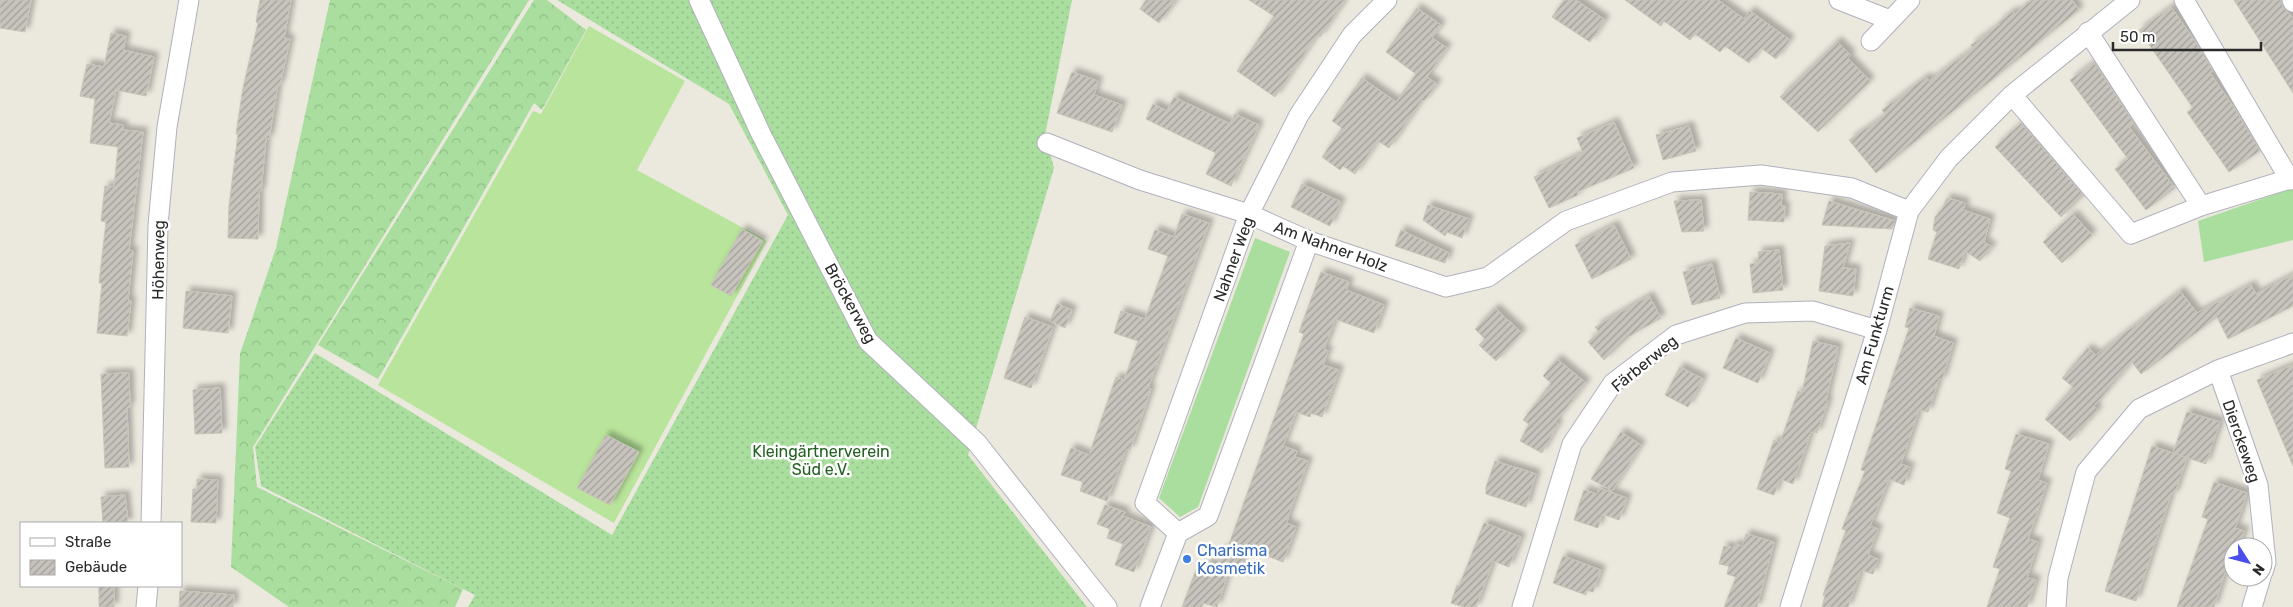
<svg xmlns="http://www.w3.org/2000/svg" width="2293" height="607" font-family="Rubik,sans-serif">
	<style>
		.grass { fill: #a9de9e }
		.forest { fill: url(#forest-crowns) }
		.garden { fill: url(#garden-dots) }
		.pitch { fill: #b9e49b }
		.building { fill: url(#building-hatch); stroke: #c7c4b7; filter: url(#shadow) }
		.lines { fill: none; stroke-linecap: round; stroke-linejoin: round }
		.street-casing { stroke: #b1b1bd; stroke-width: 21 }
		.street { stroke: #fff; stroke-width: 19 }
		.shop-dot { fill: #3f7fe0; stroke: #fff; stroke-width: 2 }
		.labels { text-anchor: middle; stroke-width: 5; stroke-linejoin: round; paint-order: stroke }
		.street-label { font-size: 16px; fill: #2a2a2a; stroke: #fff }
		.park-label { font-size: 16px; fill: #236220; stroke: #fff }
		.shop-label { font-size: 16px; fill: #366cbe; stroke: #fff; text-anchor: start }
	</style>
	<defs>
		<pattern id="forest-crowns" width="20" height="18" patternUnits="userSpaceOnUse" patternTransform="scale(1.25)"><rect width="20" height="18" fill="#a9de9e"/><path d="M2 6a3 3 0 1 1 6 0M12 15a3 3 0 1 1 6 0" fill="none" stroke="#92bf88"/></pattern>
		<pattern id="garden-dots" width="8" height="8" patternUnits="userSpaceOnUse" patternTransform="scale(1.25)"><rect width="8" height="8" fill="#a9de9e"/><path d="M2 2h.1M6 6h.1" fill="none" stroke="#92bf88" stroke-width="1.8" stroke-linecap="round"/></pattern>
		<pattern id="building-hatch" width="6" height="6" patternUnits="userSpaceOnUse" patternTransform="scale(1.25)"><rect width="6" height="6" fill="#c7c4bd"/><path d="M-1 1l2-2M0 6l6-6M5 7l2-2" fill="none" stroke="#a29f9a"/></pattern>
		<filter id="shadow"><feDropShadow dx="4.5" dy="-4.5" stdDeviation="2.5" flood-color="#0004"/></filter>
	</defs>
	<rect width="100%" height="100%" fill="#ebe8de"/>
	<path class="grass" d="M2293,188V240L2204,262L2198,221Z
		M1255,238L1290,252L1198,507L1180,517L1159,498Z"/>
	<path class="forest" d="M330,0H529L253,447L257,487L463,589L455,607H289L231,567L240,354L276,248Z
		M534,0H547L586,30L542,110L534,103L378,379L318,345Z"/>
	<path class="garden" d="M557,0H1072L1045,135L1054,168L968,455L1087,607H468L475,595L261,486L255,447L315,353L612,535L788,215L729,104Z"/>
	<path class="pitch" d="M589,26L685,81L637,170L767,241L614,523L378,385L533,111L541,114Z"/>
	<path class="building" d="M0,0H31L25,32L0,28Z
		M260,0H291L284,38L290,39L280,85L278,84L269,139L266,138L261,191H259L258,239L228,238L229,206L238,134H236L243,88L258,23L256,22Z
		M1146,0H1176L1159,23L1140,9Z
		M1249,0H1345L1320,37L1317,35L1275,97L1237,71L1274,16Z
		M1564,0H1576L1605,20L1590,42L1552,17Z
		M1625,0H1718L1744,19L1750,11L1790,40L1776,59L1761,48L1749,63L1725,46L1720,52L1695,34L1690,40L1664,21L1661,26Z
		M2032,0H2072L2079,10L1876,173L1849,140L1886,115L1882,110L1926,77L1929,81L1973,48L1971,45L2000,24L1998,23L2013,11L2015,14Z
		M2234,0H2281L2283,7L2293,18V93Z
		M2171,7L2197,44L2213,71L2210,73L2235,109L2260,151L2229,172L2187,112L2193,108L2139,30Z
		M1417,8L1441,25L1432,38L1447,48L1427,77L1437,84L1424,101L1422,100L1389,148L1378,141L1355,174L1343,166L1340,170L1322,157L1342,128L1332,121L1362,78L1396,102L1416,74L1386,52Z
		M111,33L126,36L123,50L154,57L146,96L116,90L109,123L123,125V130L143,132L129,250L133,251L128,300L131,301L127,336L97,333L102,283H99L106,222L101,221L105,186L114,187L118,147L90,143L95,99L80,96L87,64L104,67Z
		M1837,41L1851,55L1848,58L1870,81L1818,132L1780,97Z
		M2094,62L2134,123L2129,127L2175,188L2146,210L2115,169L2128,159L2070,80Z
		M1072,72L1098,81L1094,95L1122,105L1112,132L1057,113Z
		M1174,97L1230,124L1235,114L1259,125L1231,186L1206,174L1216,153L1146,119L1153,104L1167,111Z
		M1614,122L1634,168L1577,192L1578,195L1549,208L1534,177L1583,153L1577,138Z
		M2021,123L2083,195L2061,217L1995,147Z
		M1689,126L1696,151L1663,160L1656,135Z
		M1302,184L1341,202L1330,226L1291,207Z
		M1750,192L1782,194L1781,206H1785L1784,222L1748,220Z
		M1947,198L1965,203L1963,210L1990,219L1984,242L1992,247L1980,261L1965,251L1959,269L1928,259L1937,232L1933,230L1935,217L1942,209Z
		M1701,200L1704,231L1682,232L1674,201Z
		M1829,201L1895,221L1892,229L1822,225Z
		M1428,205L1469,219L1462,238L1447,232L1445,236L1423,220Z
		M1182,214L1209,223L1148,388L1151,389L1130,450L1126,449L1107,501L1080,491L1083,482L1061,475L1071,448L1089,455L1116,377L1124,380L1138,341L1114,333L1121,311L1145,319L1168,256L1148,249L1155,230L1174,237Z
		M2073,214L2092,235L2062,263L2043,242Z
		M1614,225L1631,259L1592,279L1575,245Z
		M742,229L763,241L731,296L711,285Z
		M1401,230L1449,253L1445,263L1395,246Z
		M1850,243L1843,268L1856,269L1853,296L1819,291L1825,246Z
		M1779,250L1783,290L1753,293L1750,264L1759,263L1758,252Z
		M1712,264L1720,298L1692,305L1683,272Z
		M1321,272L1349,282L1346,290L1384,305L1374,333L1335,319L1324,349L1328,351L1323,365L1339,370L1322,417L1311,413L1310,417L1296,412L1283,446L1297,451L1295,457L1308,461L1288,517L1287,523L1296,527L1283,562L1247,548L1237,573L1229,570L1217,607L1203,603L1202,607H1182L1196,570L1203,573L1207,562L1217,566L1223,549L1227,550L1304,334L1299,332Z
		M2293,275V306L2228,339L2217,317L2141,374L2132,362L2094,406L2098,410L2070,441L2045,419L2073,387L2062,378L2088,348L2096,355L2180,291L2197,313L2251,285L2256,294Z
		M186,291L232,296L228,333L183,328Z
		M1649,296L1661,318L1628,337L1604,360L1588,342L1599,332L1595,327Z
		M1057,304L1072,310L1065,328L1050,321Z
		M1495,308L1522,333L1496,361L1479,345L1485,339L1475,329Z
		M1910,308L1939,316L1934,336L1953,343L1942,380L1939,379L1928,412L1919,410L1901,464L1910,467L1904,485L1889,479L1870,526L1878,529L1868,555L1878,559L1873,574L1861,570L1848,607H1822L1825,596L1823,595L1846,530L1842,529L1865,471L1861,470L1909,328L1905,327Z
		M1025,317L1053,327L1031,388L1004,378Z
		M1736,338L1770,353L1758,383L1723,368Z
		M1813,341L1838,347L1826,400L1828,401L1817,433L1811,432L1793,484L1780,479L1774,495L1757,489L1774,440L1780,443L1798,391L1802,393Z
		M1557,359L1586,383L1555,422L1558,424L1542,453L1520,441L1529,424L1523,420L1551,383L1543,376Z
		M2293,365V466L2257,380Z
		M1680,367L1703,379L1688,407L1665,395Z
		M129,373L130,407H127L129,467L105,468L101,374Z
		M220,388L222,433L195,434L193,390Z
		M2187,412L2220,422L2206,464L2173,453Z
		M1621,432L1641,445L1612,491L1591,479Z
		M2016,434L2049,444L2038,480L2047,483L2028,539L2038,542L2027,578L2036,580L2027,607H1987L2000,569L1993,567L2010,518L1997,513L2011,471L2005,469Z
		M606,435L639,452L610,505L577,488Z
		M2152,446L2187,458L2174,495L2171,494L2136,601L2105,591Z
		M1495,461L1536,474L1526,507L1486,494V487Z
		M197,479L218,480L216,523L191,522L193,489H197Z
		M2214,482L2247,493L2235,528L2244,531L2239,547H2233V565L2230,573L2225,572L2214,607H2177L2208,519L2202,517Z
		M1599,488L1627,498L1619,520L1602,514L1598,528L1574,520L1584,490L1597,494Z
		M125,495L128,523H103L101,497Z
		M1105,505L1125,512L1123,516L1151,527L1134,572L1115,565L1123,544L1107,538L1110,529L1097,524Z
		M1484,523L1521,537L1509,567L1493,561L1476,607H1464L1451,603L1457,585L1459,586Z
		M1746,534L1774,542L1757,607H1724L1736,577L1727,574L1729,566L1719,564L1724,546L1734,548L1735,544L1742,546Z
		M1563,556L1601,570L1593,592L1587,590L1586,595L1553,583Z
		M99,586H114V607H99Z
		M180,591L234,595L233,607H179Z"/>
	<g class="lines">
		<defs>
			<path id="street" d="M699,0L761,134L868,341L977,443L1107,607
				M1839,0L1890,20
				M2184,0L2290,180
				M2292,0L2293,2
				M2088,32L2201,206
				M1871,41L1910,0
				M2012,95L2131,234L2201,206L2293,178
				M1047,143L1140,180L1249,214L1309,241L1446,287L1488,277L1566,221L1672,182L1761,175L1852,188L1909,211
				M1309,241L1208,516L1178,533L1145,503L1249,214L1299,115L1352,35L1387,0
				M2218,370L2258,485L2266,562L2263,572
				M151,523L158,225L167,127L189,0
				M146,607L148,586
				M1150,607L1178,533
				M1522,607L1572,444L1613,383L1676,335L1745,313L1813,311L1877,330
				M1790,607L1877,330L1909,211L1949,158L2012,95L2130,0
				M2056,607L2058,578L2086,472L2139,409L2218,370L2293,343
				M2252,607L2261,577"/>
		</defs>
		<use href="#street" class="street-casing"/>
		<use href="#street" class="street"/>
	</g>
	<circle class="shop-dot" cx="1187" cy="559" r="5"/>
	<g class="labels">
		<g class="street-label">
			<text transform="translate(1331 246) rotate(20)" y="6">Am Nahner Holz</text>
			<text transform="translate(1233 259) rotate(-70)" y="6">Nahner Weg</text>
			<text transform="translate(158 260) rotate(-89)" y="6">Höhenweg</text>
			<text transform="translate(851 303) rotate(61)" y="6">Bröckerweg</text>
			<text transform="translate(1874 335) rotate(-74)" y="6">Am Funkturm</text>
			<text transform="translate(1644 363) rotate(-39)" y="6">Färberweg</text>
			<text transform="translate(2242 441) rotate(71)" y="6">Dierckeweg</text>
		</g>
		<g class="park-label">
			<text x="821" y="457">Kleingärtnerverein<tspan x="821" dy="18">Süd e.V.</tspan></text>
		</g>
		<g class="shop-label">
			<text x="1197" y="556">Charisma<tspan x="1197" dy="18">Kosmetik</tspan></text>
		</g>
	</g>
	<rect x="20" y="522" width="162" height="65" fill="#ffffff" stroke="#aaaaaa"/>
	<rect x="30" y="538" width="25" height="8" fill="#ffffff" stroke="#aaaaaa"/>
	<text x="65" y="547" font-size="15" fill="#2a2a2a">Straße</text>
	<rect x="30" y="560" width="25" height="15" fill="url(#building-hatch)" stroke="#aaaaaa"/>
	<text x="65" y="572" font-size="15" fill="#2a2a2a">Gebäude</text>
	<g transform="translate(2248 562) rotate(126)"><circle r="24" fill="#ffffff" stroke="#aaaaaa"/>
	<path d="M0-4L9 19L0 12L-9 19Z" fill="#4a4dec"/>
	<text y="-8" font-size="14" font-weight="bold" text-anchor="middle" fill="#2a2a2a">N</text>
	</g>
	<path d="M2113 42v8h148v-8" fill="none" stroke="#2a2a2a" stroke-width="2.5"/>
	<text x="2120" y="42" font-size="15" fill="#2a2a2a" stroke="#ffffff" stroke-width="4" paint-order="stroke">50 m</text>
</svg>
